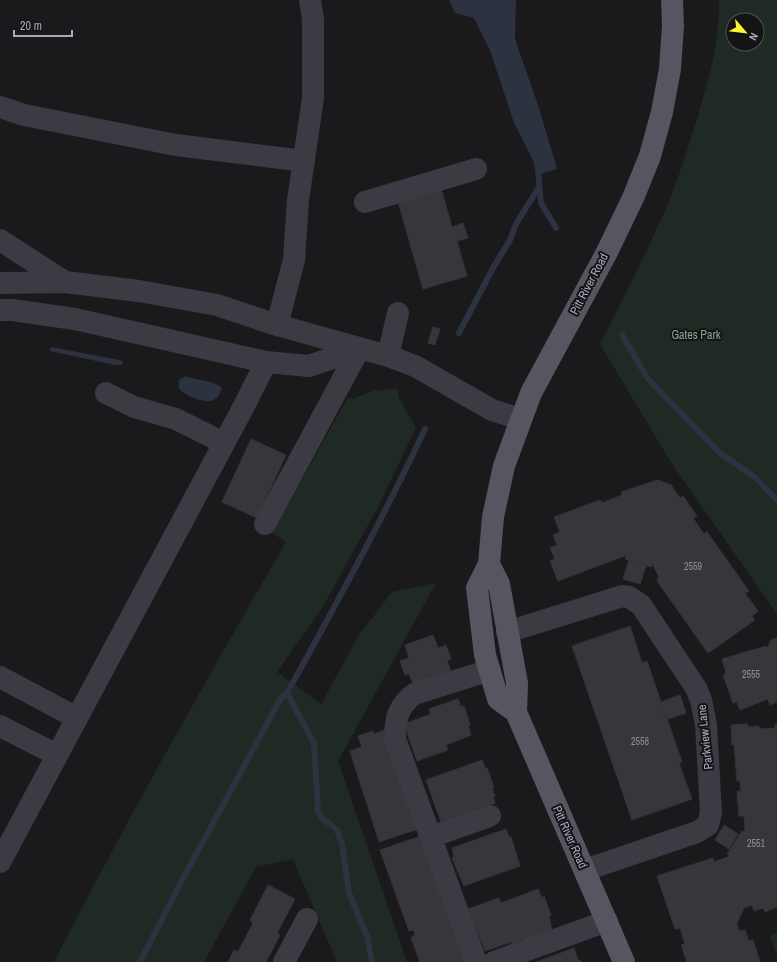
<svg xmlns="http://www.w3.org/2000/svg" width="777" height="962" font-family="'Archivo Narrow',sans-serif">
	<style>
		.green { fill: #202a24; fill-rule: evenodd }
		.water { fill: #2d3241 }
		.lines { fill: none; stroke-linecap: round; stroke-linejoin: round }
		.stream { stroke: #2d3241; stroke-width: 6 }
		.building { fill: #37363a; stroke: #343337 }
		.minor { stroke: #3c3b43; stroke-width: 22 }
		.major { stroke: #565560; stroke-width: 22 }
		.labels { text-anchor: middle; stroke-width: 4; stroke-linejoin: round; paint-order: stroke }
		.number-label { font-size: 10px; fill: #8d8d9c }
		.street-label { font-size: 12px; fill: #aaaabc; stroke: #141416 }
		.park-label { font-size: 12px; fill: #80a88e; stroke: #141416 }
	</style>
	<rect width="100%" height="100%" fill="#1a191b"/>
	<path class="green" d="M719,0H777V614L672,464L600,344C623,299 646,254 666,208C679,178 688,147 698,116C709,78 720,40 719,0ZM733,20H757V44H733Z
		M399,389L398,396L416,428L378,507L322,608L277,672L321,704L359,635L392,592L436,583L338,761L407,962H337L293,859L256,867L204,962H54C127,819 206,680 286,542L272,533L348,397L353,399L375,390Z
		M777,932V956L770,936Z"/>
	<path class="water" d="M449,0H516L515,39L539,108L557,169L540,174L514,123L490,50L474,18L455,13Z
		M51,347L120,360L123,362L122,365H115L50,351Z
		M185,376C195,380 216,381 222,388C220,393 219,398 213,400C205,404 183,395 179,388V380Z"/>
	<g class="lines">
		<path class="stream" d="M537,160L541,203L556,228
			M459,333L493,268L510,240L516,224L539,187
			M622,335L648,379L720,453L756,478L777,500
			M140,962L181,882L281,698L287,693
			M372,962L367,936L349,893L342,844L337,830L322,818L318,812L314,743L287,693C335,607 383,519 425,429"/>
	</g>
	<path class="building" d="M440,185L452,227L463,223L468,238L457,241L467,276L423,289L397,198Z
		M433,327L440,329L435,345L428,343Z
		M251,439L286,455L257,518L222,502Z
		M658,480L671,485L680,498L683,496L697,516L693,518L704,534L707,532L749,591L745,593L758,611L752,616L755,620L708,653L657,581L659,577L652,563L651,567L625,559L627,555L558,581L550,561L555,559L550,548L557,545L553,535L560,532L554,517L600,500L602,503L622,495L621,492Z
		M629,560L646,566L640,584L623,579Z
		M630,626L642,663L647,661L662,705L660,706L663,716L666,715L682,762L679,763L692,799L632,820L572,646Z
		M433,635L438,648L446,645L451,659L447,660L451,671L413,684L409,674L405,675L400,661L409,658L405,645Z
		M777,638V702L770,705L768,699L740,710L737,702L733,703L723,675L726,673L722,659L766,646L767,649L771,640Z
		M680,695L686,713L668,719L666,715L663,716L660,706L662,705L661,702Z
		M458,699L461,707L464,706L470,725L468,726L471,735L446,745L448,750L417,761L404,724L431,714L429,709Z
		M748,724V727L759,726V729L775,728V724H777V907L765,912L763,908L754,911L752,905L744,908L737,923L739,931L745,930L749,941L753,940L760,962H687L681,945L685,944L680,928L675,929L657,876L713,858L714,862L730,856L727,854L742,831L745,832L744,816H739L737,791H741L740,780L737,781L734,744L732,745L731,725Z
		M385,730L418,829L379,842L350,751L362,747L358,736L373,731L374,734Z
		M482,760L485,768H487L494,787L492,788L495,796L493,797L495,803L441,822L426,780Z
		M724,825L738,834L729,849L715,840Z
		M506,829L509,837H511L520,866L464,886L452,858L454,857L452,848Z
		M421,836L467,962H420L411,938L415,935L414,930L409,931L380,850Z
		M268,885L295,899L277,933L280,935L266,962H228L234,950L238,952L253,923L250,920Z
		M538,889L542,898L544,896L551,916H549L552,931L525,941L524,939L511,944V942L485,951L468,909L499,898L501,903Z
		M574,948L578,960H580L581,962H536Z"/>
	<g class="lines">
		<path class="minor" d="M0,107L24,115L176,145L304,161
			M365,202L476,169
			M0,240L65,282
			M0,283L65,282L139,291L217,305L277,325L388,356L415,366L492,410L520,419
			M0,310H12L75,319L266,362L309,366L359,349
			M277,325L294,260L298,200L313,98V19L310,0
			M388,356L398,313
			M106,393L134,407L176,419L224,443
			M265,524L359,349
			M507,632L613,599L622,596L629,597L641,605L696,688L701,700L706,725L711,812L708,825L697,832L585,870
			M0,677L77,718
			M0,726L57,755
			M431,837L490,816
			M0,862L244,406L266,362
			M284,962L307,919
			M476,962L395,739C395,718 398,707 414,694L490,670
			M494,962L607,921"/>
		<path class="major" d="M489,564L499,584L517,683L516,712L624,962
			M516,712L498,699L485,655L477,588L489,564L493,517L504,466L531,393L607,252L633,198L650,156L662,112L670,69L673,26L672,0"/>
	</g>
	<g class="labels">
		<g class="number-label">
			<text x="693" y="570">2559</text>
			<text x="751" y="678">2555</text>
			<text x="640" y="745">2558</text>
			<text x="756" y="847">2551</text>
		</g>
		<g class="street-label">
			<text transform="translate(589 284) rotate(-62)" y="4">Pitt River Road</text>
			<text transform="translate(705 737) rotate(-96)" y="4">Parkview Lane</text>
			<text transform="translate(570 837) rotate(66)" y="4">Pitt River Road</text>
		</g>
		<g class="park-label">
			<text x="696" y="339">Gates Park</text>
		</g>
	</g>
	<g transform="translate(745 32) rotate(118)"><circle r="19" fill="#141416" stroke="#505058"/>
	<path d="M0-3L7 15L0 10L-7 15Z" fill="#fff72d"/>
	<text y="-6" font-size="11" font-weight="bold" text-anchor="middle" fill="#aaaabc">N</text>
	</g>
	<path d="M14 30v6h58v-6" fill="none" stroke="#aaaabc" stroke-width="2"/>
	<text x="20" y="30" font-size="12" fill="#aaaabc" stroke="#141416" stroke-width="3" paint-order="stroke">20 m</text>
</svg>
